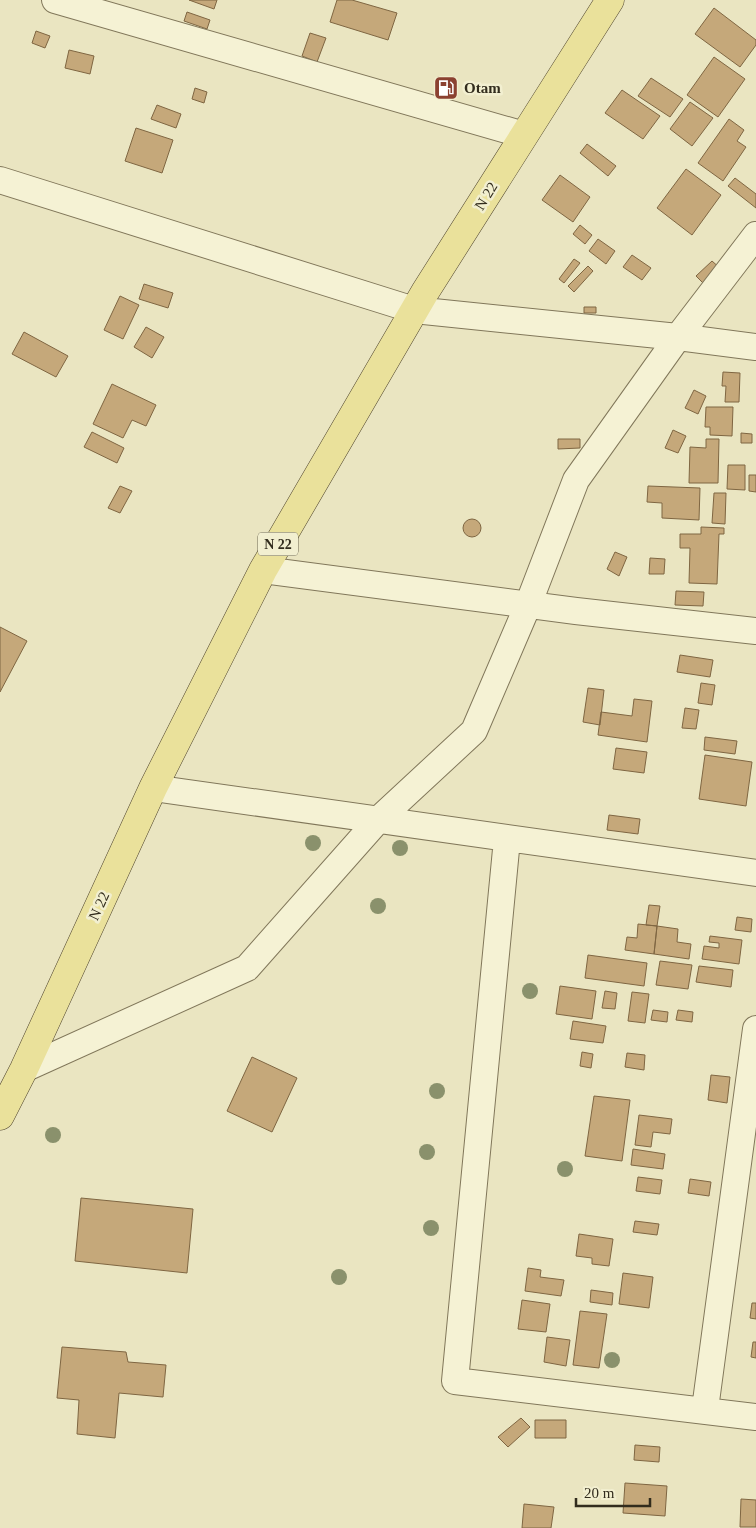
<svg xmlns="http://www.w3.org/2000/svg" width="756" height="1528" font-family="'Times New Roman',serif">
	<style>
		.building { fill: #c5a87a; stroke: #7f6642 }
		.lines { fill: none; stroke-linecap: round; stroke-linejoin: round }
		.minor-casing { stroke: #81775a; stroke-width: 28 }
		.major-casing { stroke: #4f442e; stroke-width: 29 }
		.minor { stroke: #f5f2d4; stroke-width: 26 }
		.major { stroke: #eae19b; stroke-width: 28 }
		.tree { fill: #8a916c }
		.labels { text-anchor: middle; stroke-width: 5; stroke-linejoin: round; paint-order: stroke }
		.shield { fill: #f2efd0; stroke: #6c6653; stroke-width: 1 }
		.shield-label { font-size: 14px; font-weight: bold; fill: #322c1d }
		.poi-label { font-size: 15px; font-weight: bold; fill: #322c1d; stroke: #f2efd0; text-anchor: start }
		.street-label { font-size: 15px; fill: #322c1d; stroke: #f2efd0 }
	</style>
	<rect width="100%" height="100%" fill="#eae5c1"/>
	<path class="building" d="M189,0H217L214,9Z
		M337,0H352L397,13L388,40L330,22Z
		M714,8L756,40V45L740,67L695,34Z
		M187,12L210,20L207,29L184,21Z
		M36,31L50,36L45,48L32,43Z
		M310,33L326,38L317,62L302,56Z
		M69,50L94,56L90,74L65,68Z
		M714,57L745,79L718,117L687,95Z
		M651,78L683,99L670,117L638,96Z
		M195,88L207,92L204,103L192,99Z
		M622,90L660,116L643,139L605,113Z
		M690,102L713,118L692,146L670,129Z
		M157,105L181,114L176,128L151,119Z
		M729,119L744,130L737,141L746,147L723,181L698,163Z
		M136,128L173,140L162,173L125,161Z
		M587,144L616,166L608,176L580,153Z
		M686,169L721,195L692,235L657,208Z
		M560,175L590,197L573,222L542,200Z
		M735,178L756,194V208L728,186Z
		M580,225L592,235L585,244L573,234Z
		M598,239L615,251L606,264L589,251Z
		M632,255L651,268L642,280L623,267Z
		M574,259L580,263L564,283L559,279Z
		M712,261L721,269L705,285L696,276Z
		M588,266L593,271L574,292L568,286Z
		M144,284L173,293L168,308L139,299Z
		M120,296L139,305L123,339L104,330Z
		M584,307H596V313H584Z
		M146,327L164,337L152,358L134,347Z
		M24,332L68,356L56,377L12,354Z
		M723,372L740,373L739,402H725L726,386H722Z
		M112,384L156,405L146,426L132,420L123,438L93,424Z
		M694,390L706,396L698,414L685,408Z
		M706,407H733L732,436L710,435V427H705Z
		M673,430L686,436L678,453L665,448Z
		M92,432L124,448L117,463L84,447Z
		M741,433L752,434V443H741Z
		M558,439H580V448L558,449Z
		M706,439H719L718,483H689L690,447L706,448Z
		M728,465H745V490L727,489Z
		M749,475H756V492L749,491Z
		M120,486L132,491L120,513L108,508Z
		M648,486L700,488L699,520L662,518V503L647,502Z
		M714,493H726L725,524L712,523Z
		M463 528a9 9 0 1 1 18 0a9 9 0 1 1-18 0Z
		M701,527L724,528V534H719L717,584L689,583L690,548H680V534H701Z
		M615,552L627,557L619,576L607,569Z
		M650,558L665,559L664,574H649Z
		M676,591L704,592L703,606L675,605Z
		M0,627L27,641L0,692Z
		M680,655L713,660L710,677L677,672Z
		M701,683L715,685L712,705L698,703Z
		M588,688L604,690L600,725L583,722Z
		M634,699L652,701L647,742L598,735L601,712L632,716Z
		M685,708L699,710L696,729L682,728Z
		M705,737L737,741L735,754L704,750Z
		M616,748L647,752L644,773L613,769Z
		M705,755L752,762L746,806L699,799Z
		M609,815L640,819L638,834L607,830Z
		M649,905L660,906L657,926L646,925Z
		M737,917L752,919L751,932L735,930Z
		M638,924L657,926L654,954L625,950L627,937L637,938Z
		M657,926L678,929L677,942L691,944L689,959L654,954Z
		M710,936L742,940L739,964L702,959L704,946L719,948V943L709,942Z
		M588,955L647,963L644,986L585,978Z
		M660,961L692,965L688,989L656,985Z
		M699,966L733,970L731,987L696,982Z
		M560,986L596,991L592,1019L556,1014Z
		M605,991L617,993L615,1009L602,1008Z
		M632,992L649,994L645,1023L628,1021Z
		M653,1010L668,1012L667,1022L651,1020Z
		M678,1010L693,1012L692,1022L676,1020Z
		M573,1021L606,1026L603,1043L570,1039Z
		M582,1052L593,1054L591,1068L580,1066Z
		M627,1053L645,1055L644,1070L625,1067Z
		M252,1057L297,1078L272,1132L227,1111Z
		M711,1075L730,1077L727,1103L708,1100Z
		M594,1096L630,1100L622,1161L585,1156Z
		M639,1115L672,1119L670,1134L653,1132L651,1147L635,1145Z
		M633,1149L665,1154L663,1169L631,1165Z
		M638,1177L662,1180L660,1194L636,1191Z
		M690,1179L711,1182L709,1196L688,1193Z
		M81,1198L193,1209L187,1273L75,1261Z
		M635,1221L659,1224L657,1235L633,1232Z
		M579,1234L613,1239L609,1266L592,1264V1258L576,1256Z
		M528,1268L541,1270L540,1277L564,1280L561,1296L525,1291Z
		M623,1273L653,1277L649,1308L619,1304Z
		M591,1290L613,1293L612,1305L590,1302Z
		M522,1300L550,1304L546,1332L518,1329Z
		M752,1303H756V1319L750,1318Z
		M580,1311L607,1314L599,1368L573,1365Z
		M547,1337L570,1340L566,1366L544,1362Z
		M753,1342H756V1358L751,1357Z
		M62,1347L126,1352L128,1362L166,1365L163,1397L119,1393L115,1438L77,1434L79,1400L57,1398Z
		M521,1418L530,1427L508,1447L498,1437Z
		M535,1420H566V1438H535Z
		M635,1445L660,1447L659,1462L634,1460Z
		M625,1483L667,1486L665,1516L623,1513Z
		M741,1499L756,1500V1527H740Z
		M524,1504L554,1507L551,1528H522Z"/>
	<g class="lines">
		<defs>
			<path id="minor" d="M55,0L524,135
				M0,180L414,310L678,337L756,347
				M263,570L576,611L756,631
				M153,788L756,873
				M507,839L455,1381L756,1417
				M24,1069L247,968L378,820L474,731L528,605L576,480L678,337L756,235
				M705,1409L756,1029"/>
			<path id="major" d="M0,1116L24,1069L153,788L263,570L425,292L610,0"/>
		</defs>
		<use href="#minor" class="minor-casing"/>
		<use href="#major" class="major-casing"/>
		<use href="#minor" class="minor"/>
		<use href="#major" class="major"/>
	</g>
	<g class="tree">
		<circle cx="313" cy="843" r="8"/>
		<circle cx="400" cy="848" r="8"/>
		<circle cx="378" cy="906" r="8"/>
		<circle cx="530" cy="991" r="8"/>
		<circle cx="437" cy="1091" r="8"/>
		<circle cx="53" cy="1135" r="8"/>
		<circle cx="427" cy="1152" r="8"/>
		<circle cx="565" cy="1169" r="8"/>
		<circle cx="431" cy="1228" r="8"/>
		<circle cx="339" cy="1277" r="8"/>
		<circle cx="612" cy="1360" r="8"/>
	</g>
	<defs>
		<symbol id="fuel-square" viewBox="-11 -11 22 22"><rect x="-9" y="-9" width="18" height="18" rx="4" fill="#8b4130" stroke="#f2efd0"/><path d="M-5.5-6h7V0h2V4h1.3V-2.5L3-4.5l.8-.8L6-3V5H2.5V1h-1V6h-7ZM-4.2-4.7v3.2H.2V-4.7Z" fill="#fff"/></symbol>
	</defs>
	<g fill-rule="evenodd">
		<use href="#fuel-square" x="432" y="74" width="28" height="28"/>
	</g>
	<g class="labels">
		<rect class="shield" x="258" y="532.5" width="40" height="23" rx="4"/>
		<g class="shield-label">
			<text x="278" y="549">N 22</text>
		</g>
		<g class="poi-label">
			<text x="464" y="93">Otam</text>
		</g>
		<g class="street-label">
			<text transform="translate(486 196) rotate(-58)" y="5">N 22</text>
			<text transform="translate(99 906) rotate(-65)" y="5">N 22</text>
		</g>
	</g>
	<path d="M576 1498v8h74v-8" fill="none" stroke="#322c1d" stroke-width="2.5"/>
	<text x="584" y="1498" font-size="15" fill="#322c1d" stroke="#f2efd0" stroke-width="4" paint-order="stroke">20 m</text>
</svg>
